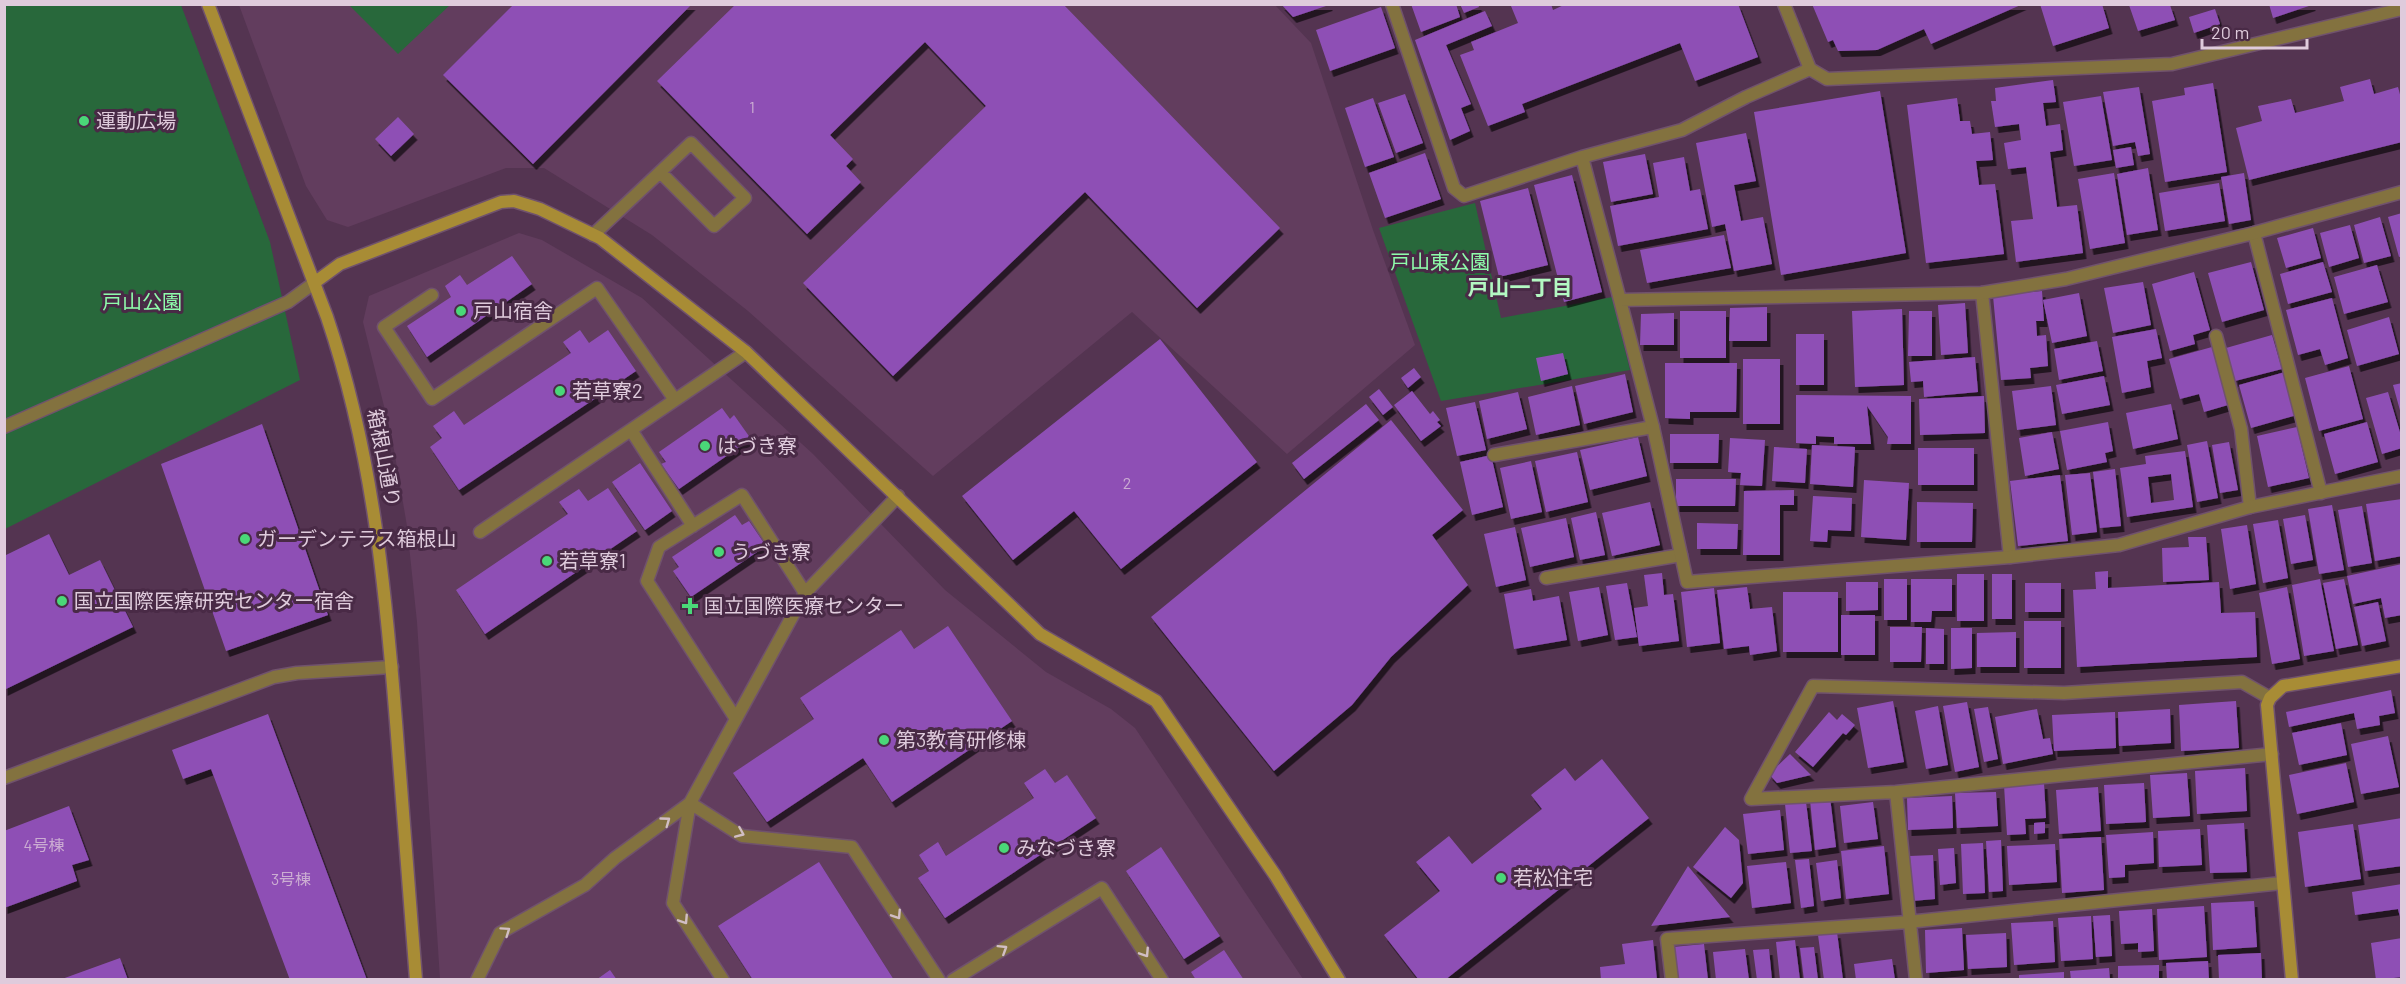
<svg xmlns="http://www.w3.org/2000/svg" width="2406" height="984" font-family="Barlow,'Noto Sans JP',sans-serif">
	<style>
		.built { fill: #623d5e }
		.green { fill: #28683b }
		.building { fill: #8e50b5; fill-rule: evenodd; filter: url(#shadow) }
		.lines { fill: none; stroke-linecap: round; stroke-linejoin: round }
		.lane-casing { stroke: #70526d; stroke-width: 15 }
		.street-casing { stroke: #70526d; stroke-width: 15 }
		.secondary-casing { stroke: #70526d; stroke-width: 15 }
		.lane { stroke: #83723f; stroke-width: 12 }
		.street { stroke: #83723f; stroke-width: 12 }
		.secondary { stroke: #a88c35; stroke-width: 12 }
		.oneway { stroke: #d1bec4 }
		.poi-dot { fill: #4ad778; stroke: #492a46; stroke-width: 2 }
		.labels { text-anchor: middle; stroke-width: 6; stroke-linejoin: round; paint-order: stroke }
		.number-label { font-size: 16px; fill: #cbacd2 }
		.poi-label { font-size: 20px; fill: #dfcbdc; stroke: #492a46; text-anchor: start }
		.park-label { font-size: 20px; fill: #8ffdab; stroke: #492a46 }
		.street-label { font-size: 20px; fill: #dfcbdc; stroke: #492a46 }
		.neighbourhood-label { font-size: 21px; font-weight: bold; fill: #b3f8c2; stroke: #492a46 }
	</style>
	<defs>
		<filter id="shadow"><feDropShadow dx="3.5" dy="6" stdDeviation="0" flood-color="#0009"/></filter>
	</defs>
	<rect width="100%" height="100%" fill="#543451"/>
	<path class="built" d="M239,5H1275L1311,43L1373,230L1415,345L1287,454L1132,312L933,476L748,311L652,235L544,168H506L348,227L327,220L306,186Z
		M519,233L542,240L642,298L813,454L945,590L1046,672L1111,709L1135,728L1303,979H440L417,622L407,526L392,438L363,322L369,296Z"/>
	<path class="green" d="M4,5H181L270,242L300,380L5,529Z
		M349,5H450L398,54Z
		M1475,203L1501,318L1612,297L1630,370L1441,401L1379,228Z"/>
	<path class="building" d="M514,4H692L533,164L443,75Z
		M736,4H1063L1280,228L1197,308L1085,192L893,376L803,283L986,106L925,42L830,135L853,159L846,166L861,182L807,234L657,81Z
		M1281,4H1329V5L1293,17Z
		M1411,4H1456L1460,17L1421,32Z
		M1460,4H1478L1479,7L1464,13Z
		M1515,4H1551L1553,10L1566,4H1738L1758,57L1695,81L1680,43L1522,104L1525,112L1488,126L1460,55L1474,50L1471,42L1518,23L1511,6Z
		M1812,4H2023L1931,44L1924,29L1877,50L1838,51L1833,40L1828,42Z
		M2040,4H2102L2109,28L2053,46Z
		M2269,4H2312V5L2273,18Z
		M2129,5H2170L2175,20L2138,31Z
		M1381,7L1395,48L1330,71L1316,30Z
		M2215,9L2220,24L2194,33L2189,17Z
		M1485,11L1492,26L1446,45L1471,104L1461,108L1470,131L1450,140L1415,40Z
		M2370,79L2374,94L2398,87L2402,102V142L2249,180L2236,128L2262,121L2258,106L2291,99L2295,113L2344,101L2340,87Z
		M2053,80L2056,102L2043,103L2046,126L2060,124L2063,150L2050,152L2057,207L2077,205L2083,253L2016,262L2011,221L2033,219L2026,167L2008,169L2004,143L2021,140L2019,124L1995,127L1991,101H1996L1995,88Z
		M2213,83L2227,172L2165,182L2152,101L2185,95L2184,88Z
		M2139,87L2150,154L2138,156L2135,142L2113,146L2103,92Z
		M1880,91L1906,253L1781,275L1754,112Z
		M1405,94L1423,143L1396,153L1378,103Z
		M2101,96L2112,160L2074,166L2063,102Z
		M1373,98L1394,157L1365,167L1345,108Z
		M1957,98L1960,121H1970L1972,134L1990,132L1993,160L1976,161L1979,185L1995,184L2004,254L1926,263L1907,105Z
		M398,117L414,134L391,156L375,139Z
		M1746,133L1756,181L1734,185L1741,221L1763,217L1772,264L1734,271L1725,224L1712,227L1696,143Z
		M2131,147L2134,165L2116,168L2113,150Z
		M1425,153L1441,199L1385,218L1369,173Z
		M1645,154L1653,194L1611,202L1603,162Z
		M1684,157L1690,191L1700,189L1708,229L1618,246L1610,206L1659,197L1653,163Z
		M2148,168L2158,230L2127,235L2117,174Z
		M2114,173L2125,243L2090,249L2078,179Z
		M2244,173L2251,220L2229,224L2221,177Z
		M1572,175L1602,292L1564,302L1534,185Z
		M2219,183L2225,221L2165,231L2159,193Z
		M1528,188L1548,265L1499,277L1480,201Z
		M2402,213V256L2399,257L2388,217Z
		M2380,217L2391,256L2364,263L2354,225Z
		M2350,225L2359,258L2329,267L2320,233Z
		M2313,228L2321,258L2286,268L2277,238Z
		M1724,235L1731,268L1647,283L1640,250Z
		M512,256L532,284L427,357L407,326L451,297L445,286L460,275L467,285Z
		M2251,262L2264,310L2222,322L2208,273Z
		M2323,262L2332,292L2288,304L2280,274Z
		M2377,265L2388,302L2344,314L2334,277Z
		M2194,272L2210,330L2193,335L2195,344L2170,351L2152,284Z
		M2143,282L2151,325L2113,333L2104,288Z
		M2042,291L2044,321H2036L2037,336L2046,335L2048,366L2030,368L2031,378L2001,380L1993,296Z
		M2079,293L2087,336L2052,343L2043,300Z
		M2332,298L2348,358L2325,365L2320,349L2298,355L2286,310Z
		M1965,303L1968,353L1941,355L1938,305Z
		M1767,307V341H1729L1730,308Z
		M1902,309L1904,385L1855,387L1852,311Z
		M1680,311H1726V358H1680Z
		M1909,311H1932V356H1908Z
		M1674,313V345H1640L1641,314Z
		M2389,317L2399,354L2357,366L2347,330Z
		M2156,329L2162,358L2147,361L2151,387L2122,393L2112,337Z
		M580,330L589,343L608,330L636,371L459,490L430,447L442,438L433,426L454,411L464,425L571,353L563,342Z
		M1796,334H1824V385H1796Z
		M2272,335L2282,369L2235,381L2226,348Z
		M1160,339L1257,462L1121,569L1074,511L1013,560L962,496Z
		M2097,341L2103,371L2059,380L2054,349Z
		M2212,347L2228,405L2204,412L2199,394L2180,399L2169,359Z
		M1563,353L1568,374L1541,381L1536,358Z
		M1975,357L1978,392L1924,397L1923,381L1911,382L1909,362Z
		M1743,359H1780V424H1743Z
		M1665,363H1737L1736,412H1690V419L1665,418Z
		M2349,366L2363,419L2319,431L2305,378Z
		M1414,368L1421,377L1408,388L1401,378Z
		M2285,372L2297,415L2251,428L2239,385Z
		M1625,374L1633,412L1584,424L1575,386Z
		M2104,376L2110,405L2062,414L2056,385Z
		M2402,383V414H2401L2393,385Z
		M1572,386L1580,425L1536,435L1528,397Z
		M2051,386L2056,425L2017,430L2012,391Z
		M1379,389L1393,407L1383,415L1369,397Z
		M1412,391L1430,414L1433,411L1440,420L1437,422L1441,426L1421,441L1394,405Z
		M1518,392L1527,429L1487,439L1479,401Z
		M2388,392L2402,439V448L2382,454L2366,398Z
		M1796,395L1911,396V444H1887L1888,437L1867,406L1871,444H1834V437L1816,436V444L1796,443Z
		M1984,396L1985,433L1920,435L1919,399Z
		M1475,402L1486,450L1457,456L1446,408Z
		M1366,404L1379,420L1304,479L1292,463Z
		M2171,404L2178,439L2133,449L2126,413Z
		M722,408L730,419L734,415L751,439L679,489L661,464L666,462L659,452Z
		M1391,420L1463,510L1432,535L1468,585L1391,657L1352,705L1274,771L1151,617Z
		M2108,422L2113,451L2105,453L2107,462L2067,470L2060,431Z
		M2367,422L2378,462L2335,474L2324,434Z
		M262,424L328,615L226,651L161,464Z
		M2297,427L2309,478L2268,487L2257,436Z
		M2052,432L2059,469L2025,476L2019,438Z
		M1670,434H1719L1718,463H1670Z
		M1638,437L1647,476L1590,490L1580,450Z
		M1730,438L1765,440L1762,486L1740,485L1741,473L1728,472Z
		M2207,441L2218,498L2197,502L2187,445Z
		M2229,442L2238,490L2220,493L2212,445Z
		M1812,445L1855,447L1853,487L1810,484Z
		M1774,447L1807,449L1805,483L1772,481Z
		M1918,448H1974V485H1918Z
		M2185,451L2193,507L2127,517L2120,468L2146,464L2145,456ZM2171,474L2174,500L2151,503L2148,477Z
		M1577,452L1588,502L1546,512L1535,461Z
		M1491,455L1503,507L1472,515L1460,462Z
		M1531,461L1542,512L1511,519L1500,468Z
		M640,463L672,511L645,530L612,482Z
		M2115,469L2121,526L2100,528L2093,472Z
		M2090,473L2097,532L2072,535L2065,475Z
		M2060,475L2068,541L2018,546L2010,481Z
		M1676,479H1736L1735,506H1676Z
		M1864,480L1909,483L1906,540L1861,537Z
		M608,488L637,531L485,634L456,590L568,514L559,502L579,489L588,501Z
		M1794,490V505H1780V555H1743L1744,491Z
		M1813,496L1852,498L1851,531L1828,530L1827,542L1810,541Z
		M2402,499V556L2375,561L2366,504Z
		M1650,502L1660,545L1612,556L1602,513Z
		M1917,502L1973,503L1972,542H1917Z
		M2332,505L2344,570L2319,574L2308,509Z
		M2362,506L2372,563L2348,567L2338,510Z
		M1596,512L1605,555L1580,560L1571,518Z
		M735,515L742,525L749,521L766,546L691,597L673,571L679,567L672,557Z
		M2305,515L2313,560L2291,564L2283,519Z
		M1566,518L1574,557L1530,567L1521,528Z
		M2278,520L2288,578L2263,583L2253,524Z
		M1697,523L1738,524L1737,549H1697Z
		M2247,525L2256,584L2230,589L2221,529Z
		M1515,527L1526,580L1496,587L1484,534Z
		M49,534L69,575L100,560L133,627L4,690V556Z
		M2188,537H2206L2209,580L2163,582L2162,548L2189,547Z
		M2402,564V615L2385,618L2381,598L2353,604L2347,576Z
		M2108,571V588L2219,582L2221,613L2255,612L2257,657L2077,667L2073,590L2096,589L2095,572Z
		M1662,573L1664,595L1673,594L1679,641L1639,646L1634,608L1648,606L1644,575Z
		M1957,574H1984V621H1957Z
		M1992,574H2012V619H1992Z
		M1884,579H1907V620H1884Z
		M1911,579H1952V611H1932L1931,622H1911Z
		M2320,579L2334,651L2304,656L2292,585Z
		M2344,579L2358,645L2336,649L2323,583Z
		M1846,582H1878V610L1846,611Z
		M1627,583L1637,637L1615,640L1606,586Z
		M2025,583H2061V612H2025Z
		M1599,587L1608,635L1578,641L1569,592Z
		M1747,587L1750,609L1772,607L1777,651L1750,655L1749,646L1724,649L1717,590Z
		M2287,587L2300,659L2272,664L2259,593Z
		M1714,588L1720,643L1687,647L1681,592Z
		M1531,589L1533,601L1559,596L1567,640L1514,649L1504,594Z
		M1783,592H1838V652H1783Z
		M2378,602L2386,641L2362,646L2354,607Z
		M1841,615H1875V655H1841Z
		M2024,621H2061V668H2024Z
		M948,626L1012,721L892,802L863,758L767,822L733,773L814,719L800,698L901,630L914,649Z
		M1890,627H1922L1921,662H1890Z
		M1926,628L1944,629V664H1926Z
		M1951,628H1972V668L1951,669Z
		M2016,632V667H1977V633Z
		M2391,690L2395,713L2379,716L2380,725L2357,729L2354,713L2289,727L2286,712Z
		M1893,701L1904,762L1868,768L1857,708Z
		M2236,701L2239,748L2181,751L2179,705Z
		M1967,702L1979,767L1955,772L1943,706Z
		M1938,706L1948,765L1926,769L1915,711Z
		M1988,707L1998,759L1984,762L1974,709Z
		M2037,709L2043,739L2050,738L2053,754L2003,764L1995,717Z
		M2170,709L2171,743L2119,746L2118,712Z
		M1829,712L1837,720L1842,714L1855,725L1846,735L1843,733L1813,767L1795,752Z
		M2115,712L2116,748L2054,751L2052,715Z
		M268,714L367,980H290L211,769L183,779L172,750Z
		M2341,723L2347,755L2299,765L2292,733Z
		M2388,736L2399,787L2361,794L2351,744Z
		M1790,754L1811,775L1777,783L1769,774Z
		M1602,759L1649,818L1445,980H1419L1384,935L1440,891L1416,862L1449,836L1472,864L1542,809L1531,795L1565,768L1575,781Z
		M2346,763L2354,802L2297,814L2289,775Z
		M2245,768L2247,811L2197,814L2195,771Z
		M1045,769L1055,783L1067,775L1096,818L945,918L918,878L929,871L919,855L938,842L946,856L1034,798L1024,783Z
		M2187,773L2190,816L2153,818L2150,775Z
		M2044,783L2046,818L2025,819L2026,834L2007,835L2004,785Z
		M2144,783L2146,822L2106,824L2104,785Z
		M2098,787L2101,831L2059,834L2056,790Z
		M1996,792L1998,826L1957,828L1955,793Z
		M1952,796L1953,828L1908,830L1907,798Z
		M1830,797L1836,847L1815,850L1810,800Z
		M1806,802L1812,851L1790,853L1785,804Z
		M1873,802L1878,839L1844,843L1840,806Z
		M69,806L89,860L72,865L77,881L4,908V831Z
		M1780,810L1784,850L1748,854L1743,814Z
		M2402,818V866L2365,871L2358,825Z
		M2045,822V833L2034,834V823Z
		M2244,823L2247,872L2210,873L2207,825Z
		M2353,824L2361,879L2305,887L2298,832Z
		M1725,827L1739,840L1743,883L1731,898L1693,867Z
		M2200,829L2202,865L2159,867L2158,831Z
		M2153,832L2154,863L2125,865V877L2109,878L2106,835Z
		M2101,837L2104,890L2062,893L2059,839Z
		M2001,840L2003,891L1989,892L1986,841Z
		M1983,843L1985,893L1963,894L1961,844Z
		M2055,844L2057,882L2009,885L2007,846Z
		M1884,846L1889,894L1846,899L1841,851Z
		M1161,847L1220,936L1184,959L1126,871Z
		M1954,848L1956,883L1940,885L1938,849Z
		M1933,855L1935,899L1912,901L1910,856Z
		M1809,859L1814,906L1801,908L1795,860Z
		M1837,860L1841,898L1821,901L1816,863Z
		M819,862L894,980H753L718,926Z
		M1786,862L1791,903L1752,908L1747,866Z
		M1688,866L1730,917L1651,926Z
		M2402,884V925L2398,909L2355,915L2352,892Z
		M2254,901L2257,947L2213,950L2211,903Z
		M2204,906L2207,957L2159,960L2157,909Z
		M2152,909L2154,951L2138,952V943L2121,944L2119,911Z
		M2110,915L2112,956L2096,957L2093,916Z
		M2091,916L2093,959L2061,961L2058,918Z
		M2053,921L2055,962L2014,965L2011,923Z
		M1962,928L1964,970L1926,973L1925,930Z
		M1837,932L1843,980H1824L1818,935Z
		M2006,933L2007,967L1968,969L1966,935Z
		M2402,938V977L2376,980L2371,943Z
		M1653,940L1657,980H1601L1600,967L1625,964L1622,944Z
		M1795,940L1800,980H1780L1776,942Z
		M1704,944L1708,980H1677L1673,947Z
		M1814,947L1818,980H1804L1800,948Z
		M1745,949L1749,980H1716L1713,952Z
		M1769,949L1772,980H1757L1753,950Z
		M1224,950L1244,980H1196L1191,972Z
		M2261,953L2262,980H2219L2218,955Z
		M120,958L128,980H62V979Z
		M1892,959L1895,980H1856L1854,964Z
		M2208,961L2209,980H2167L2166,963Z
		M2159,965V980H2118V966Z
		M2109,968L2110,980H2071L2070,971Z
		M610,970L617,980H596Z
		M2064,972V980H2019V975Z"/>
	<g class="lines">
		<defs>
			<path id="lane" d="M2254,233L2321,493
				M593,235L691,143L745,198L714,226L660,172
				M1982,293L2010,557
				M432,295L384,327L432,399L597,288L675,400
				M2216,336L2241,429L2250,507
				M631,430L693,526
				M1494,455L1653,427
				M480,532L746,352
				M1546,578L1681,555
				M736,719L647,581L659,547L742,495L805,593
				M4,778L274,677L297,673L392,667
				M690,803L742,836L852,847L939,980
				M477,980L500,933L585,885L615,858L690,803
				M723,980L673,903L690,803L805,593L898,496
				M953,980L1102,888L1162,980"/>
			<path id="street" d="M1392,4L1454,188L1464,196L1582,157L1682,130L1746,97L1810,69
				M1784,4L1810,69L1827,79L2172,64L2402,9
				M1582,157L1620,300L1982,293L2066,279L2254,233L2402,192
				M1620,300L1653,427L1687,582L2010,557L2119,545L2250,507L2402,476
				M4,427L288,302L314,283
				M2270,698L2242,682L2064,693L1813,686L1751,799L1896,792L2272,754
				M1896,792L1916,980
				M1672,980L1667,939L1908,922L2282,883"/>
			<path id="secondary" d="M208,4L327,317C372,450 385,583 396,722C403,808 409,894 416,980
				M314,283L340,264L501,202L514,201L540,209L600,238L746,352L1040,634L1156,701L1275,875L1339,980
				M2292,980L2267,705L2270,698L2283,686L2402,666"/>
		</defs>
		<use href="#lane" class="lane-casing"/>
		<use href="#street" class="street-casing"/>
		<use href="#secondary" class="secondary-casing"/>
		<use href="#lane" class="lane"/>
		<use href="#street" class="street"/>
		<use href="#secondary" class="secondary"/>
	</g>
	<defs><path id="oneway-chevron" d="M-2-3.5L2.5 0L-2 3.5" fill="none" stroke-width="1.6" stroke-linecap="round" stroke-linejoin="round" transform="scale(1.5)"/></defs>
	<g class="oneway">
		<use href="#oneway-chevron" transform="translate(666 821) rotate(-36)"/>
		<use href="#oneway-chevron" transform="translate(740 833) rotate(23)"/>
		<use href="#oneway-chevron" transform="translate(897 915) rotate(57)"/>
		<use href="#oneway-chevron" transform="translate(684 920) rotate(57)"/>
		<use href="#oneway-chevron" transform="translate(506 931) rotate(-35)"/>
		<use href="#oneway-chevron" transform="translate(1003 949) rotate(-32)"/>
		<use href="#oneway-chevron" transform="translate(1145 953) rotate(57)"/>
	</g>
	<g class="poi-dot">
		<circle cx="84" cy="121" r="6"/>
		<circle cx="461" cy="311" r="6"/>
		<circle cx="560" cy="391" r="6"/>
		<circle cx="705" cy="446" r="6"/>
		<circle cx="245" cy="539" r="6"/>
		<circle cx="719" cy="552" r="6"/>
		<circle cx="547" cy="561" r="6"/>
		<circle cx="62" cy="601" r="6"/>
		<path d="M687 597h6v6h6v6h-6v6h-6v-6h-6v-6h6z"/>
		<circle cx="884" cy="740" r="6"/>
		<circle cx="1004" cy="848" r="6"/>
		<circle cx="1501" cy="878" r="6"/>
	</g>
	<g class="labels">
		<g class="number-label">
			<text x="752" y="113">1</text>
			<text x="1127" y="489">2</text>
			<text x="44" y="851">4号棟</text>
			<text x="291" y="885">3号棟</text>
		</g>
		<g class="poi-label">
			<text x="96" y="128">運動広場</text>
			<text x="473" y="318">戸山宿舎</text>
			<text x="572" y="398">若草寮2</text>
			<text x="717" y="453">はづき寮</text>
			<text x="257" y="546">ガーデンテラス箱根山</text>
			<text x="731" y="559">うづき寮</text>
			<text x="559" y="568">若草寮1</text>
			<text x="74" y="608">国立国際医療研究センター宿舎</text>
			<text x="704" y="613">国立国際医療センター</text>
			<text x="896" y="747">第3教育研修棟</text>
			<text x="1016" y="855">みなづき寮</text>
			<text x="1513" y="885">若松住宅</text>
		</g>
		<g class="park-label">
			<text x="1440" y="269">戸山東公園</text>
			<text x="142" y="309">戸山公園</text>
		</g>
		<g class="street-label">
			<text transform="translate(384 458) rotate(79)" y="7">箱根山通り</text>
		</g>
		<g class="neighbourhood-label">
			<text x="1520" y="295">戸山一丁目</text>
		</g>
	</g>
	<rect width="2406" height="984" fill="none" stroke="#dfcbdc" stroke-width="12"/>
	<path d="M2202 39v9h105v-9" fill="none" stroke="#dfcbdc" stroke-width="3"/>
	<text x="2211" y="39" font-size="18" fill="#dfcbdc" stroke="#492a46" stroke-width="4.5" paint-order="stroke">20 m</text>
</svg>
